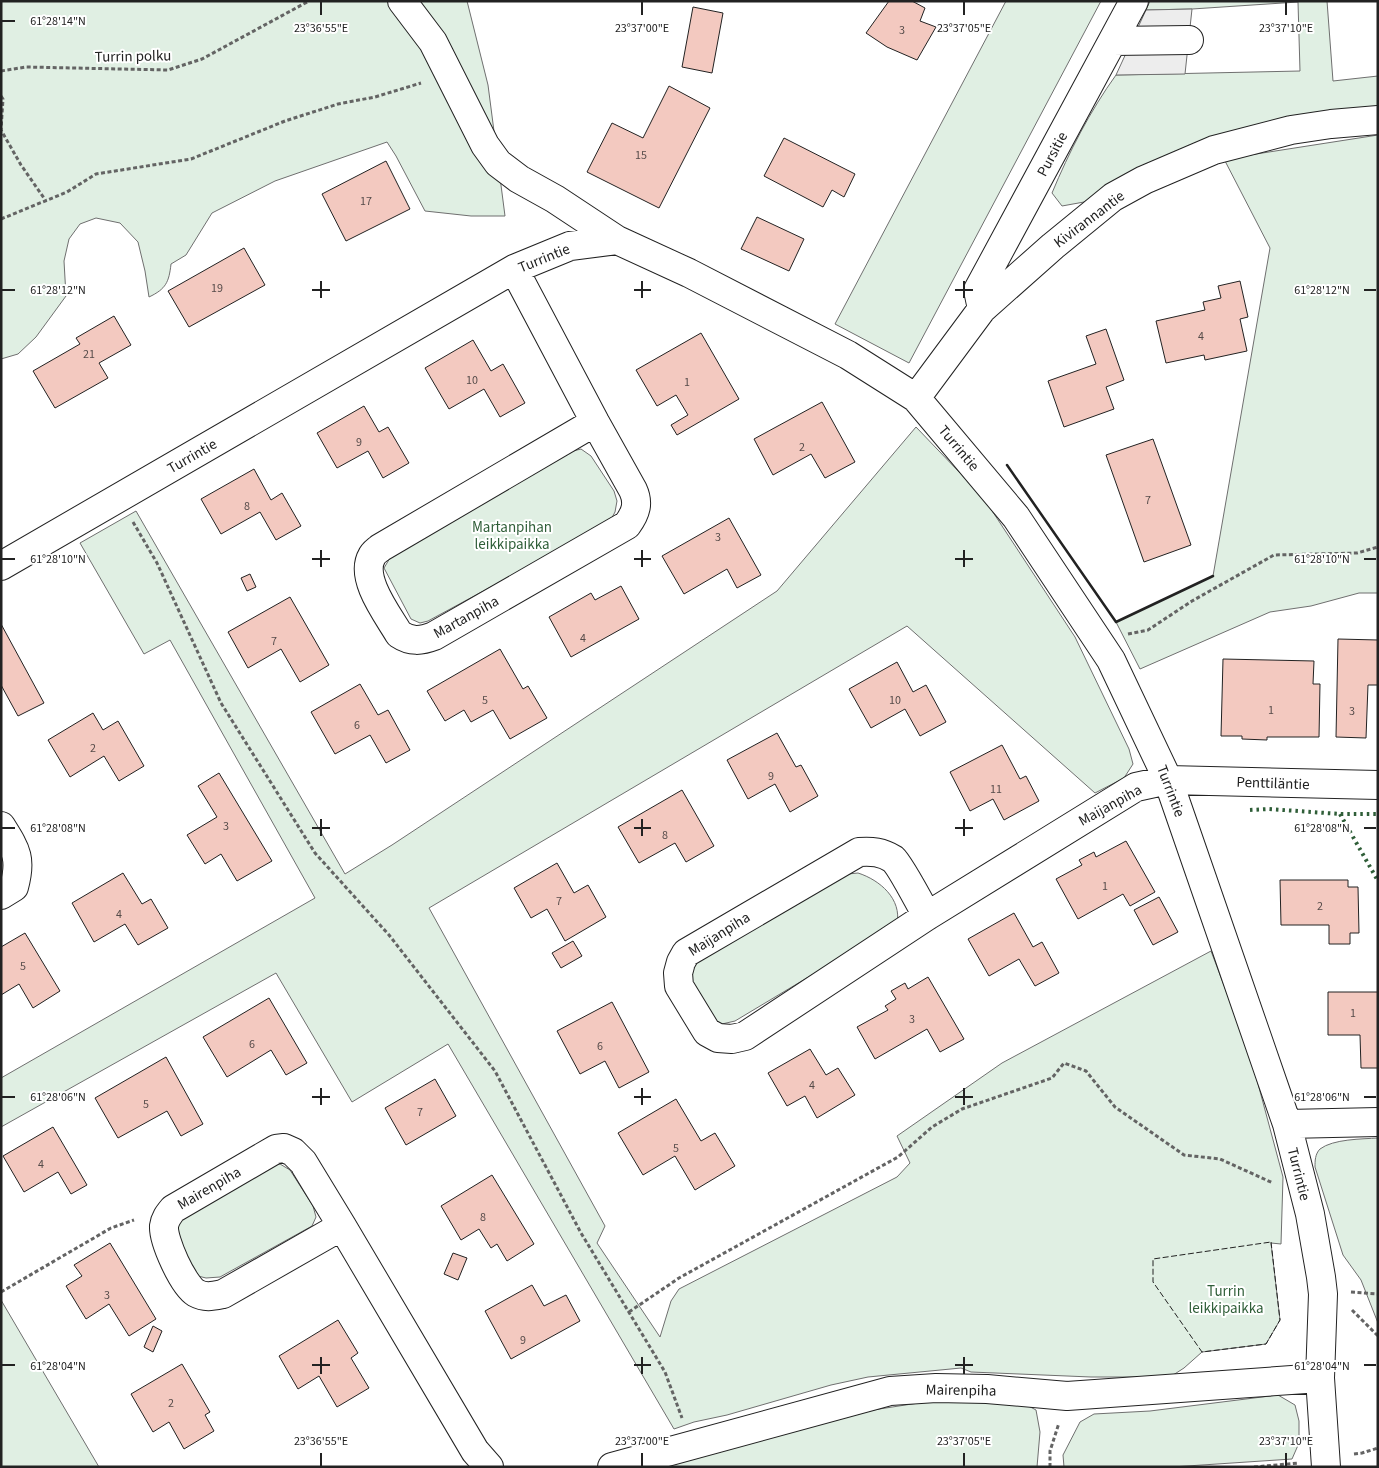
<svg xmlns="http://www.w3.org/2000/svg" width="1379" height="1468" font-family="'Source Sans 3',sans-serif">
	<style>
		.green { fill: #e0efe3; stroke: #6f6f6f }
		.parking { fill: #ededed; stroke: #6f6f6f }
		.building { fill: #f3c9c0; stroke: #222 }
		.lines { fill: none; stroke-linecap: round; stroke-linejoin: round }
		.minor-casing { stroke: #222; stroke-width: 30 }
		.path { stroke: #646464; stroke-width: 3; stroke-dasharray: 4 2.5; stroke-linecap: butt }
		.minor { stroke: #fff; stroke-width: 28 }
		.hedge { stroke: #2f5e38; stroke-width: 4; stroke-dasharray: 2.5 4; stroke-linecap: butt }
		.fence { stroke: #222; stroke-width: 1; stroke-dasharray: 6 2.5; stroke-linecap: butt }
		.wall { stroke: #222; stroke-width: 2.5 }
		.ticks { fill: none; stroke: #222; stroke-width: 2 }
		.labels { text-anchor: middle; stroke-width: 4; stroke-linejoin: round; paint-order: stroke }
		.number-label { font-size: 12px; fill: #564c4a }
		.street-label { font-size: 15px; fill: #222; stroke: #fff }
		.park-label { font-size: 15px; fill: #2f5e38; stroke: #fff }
		.ticks-label { font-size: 12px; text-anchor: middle; fill: #222; stroke: #fff; stroke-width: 4; stroke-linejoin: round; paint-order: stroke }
	</style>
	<rect width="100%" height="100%" fill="#fff"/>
	<path class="green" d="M1,1H467L488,85L505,216H471L425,211L396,156L387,142L275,181L212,213L186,255L171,264C169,282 166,289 149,297L145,271L138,242L120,223L96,218L80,224L69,239L64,261L66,296L36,337L18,354L1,359Z
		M1006,1H1101L909,363L835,324Z
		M1150,1H1327L1333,81L1378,76V112L1150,166L1084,202L1062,206L1052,193C1069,152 1090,111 1116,75L1300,71L1298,2L1192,9L1146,10Z
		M1378,135V593H1359L1311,606L1270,612L1140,669L1116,622L1213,576L1270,248L1224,159Z
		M916,427L983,497L1075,637L1129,749L1133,764L1124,778L1095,793L907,626L429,908L605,1226L597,1243L660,1337L671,1301L679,1289L897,1177L910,1163L897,1136L1002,1063L1211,951L1250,1054L1283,1177L1281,1244L1271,1243L1280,1320L1266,1344L1202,1352L1184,1368L1170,1377H1091L971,1372L961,1368L868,1377L831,1385L727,1415L694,1422L674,1429L448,1044L352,1102L276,973L1,1127V1078L315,898L170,640L144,654L80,543L136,511L345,874L392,845L777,591Z
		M581,449L591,456L614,491L617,501L615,512L609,523L428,621L420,623L411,619L384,568L390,558L569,452Z
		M858,873C880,880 902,899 897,924L735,1021L722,1024L711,1022L689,982L694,964L848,874Z
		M1378,1138V1323L1361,1280L1343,1255L1315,1167C1315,1161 1315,1154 1320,1149C1333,1139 1362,1139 1378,1138Z
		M280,1164L290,1170L313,1206L316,1217L312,1226L220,1277L206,1278L194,1275L175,1236L182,1214L270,1166Z
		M1,1300L99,1467H1Z
		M1278,1395L1295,1405L1299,1421V1443L1292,1459L1172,1467H1064L1063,1455L1080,1422L1094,1414L1150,1411Z
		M925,1402H1021L1036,1410L1040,1432L1037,1467H664L840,1415Z"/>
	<path class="parking" d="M1192,9L1185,74L1116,75L1146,10Z"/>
	<path class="building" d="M889,1H912L925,8L920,21L936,27L917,60L887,47L866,33Z
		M693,7L723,13L712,73L682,67Z
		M669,86L710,108L659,208L587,172L612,123L643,138Z
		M784,138L855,174L844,197L832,190L823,207L764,176Z
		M386,161L410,209L346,241L322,194Z
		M757,217L804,239L789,271L741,249Z
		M244,248L265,285L189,327L168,291Z
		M1240,281L1248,317L1240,319L1247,351L1205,360L1204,355L1166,363L1156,321L1205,310L1203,302L1221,298L1218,286Z
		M114,316L131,345L99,363L108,378L55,408L33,371L80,344L76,338Z
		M1106,329L1124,380L1106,387L1114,409L1064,427L1048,381L1096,364L1086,336Z
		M701,333L739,399L677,435L671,425L688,415L676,395L657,406L636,370Z
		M473,340L491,371L503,364L525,403L500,417L484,389L449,409L425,368Z
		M822,402L855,462L825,478L811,454L773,475L754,439Z
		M364,406L379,432L388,427L409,463L383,478L368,451L337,468L317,433Z
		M1153,439L1191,545L1144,562L1106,455Z
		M254,469L271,500L282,493L301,526L276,540L260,512L221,534L201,499Z
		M729,518L761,575L737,588L727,569L684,594L662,556Z
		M250,574L256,587L247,591L241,578Z
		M621,586L639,619L571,657L549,617L591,593L595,600Z
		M290,597L329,665L300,682L281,649L248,668L228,632Z
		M1,624L44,703L18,716L1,685Z
		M1338,639L1378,640V685H1368L1366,738L1336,737Z
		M500,649L523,689L528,686L547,718L510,739L493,710L471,722L464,710L445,721L427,691Z
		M1223,659L1314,661L1313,684H1320L1319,737H1267V740L1242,739V736H1221Z
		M897,662L913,692L926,685L946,722L920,736L905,709L871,728L849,689Z
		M360,684L378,715L388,710L410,750L386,763L370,735L335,754L311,712Z
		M93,713L103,730L118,721L144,766L119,781L104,756L70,777L48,740Z
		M777,733L796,767L801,765L818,796L790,812L775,784L748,799L727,760Z
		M1002,745L1020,779L1026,776L1039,801L1004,820L993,799L970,811L950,772Z
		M219,773L272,861L237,881L221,854L205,864L187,835L217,817L198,786Z
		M682,790L714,846L686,862L675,843L639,863L618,827Z
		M1126,841L1155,892L1130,906L1123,894L1078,919L1056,879L1082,865L1079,860L1094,852L1096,857Z
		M557,863L574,893L588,885L606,917L565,941L547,909L531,918L514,888Z
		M123,873L142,904L151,899L168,928L138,945L125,924L94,942L72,903Z
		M1280,880H1348V887H1358L1359,933H1350V944H1329V925H1281Z
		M1159,897L1178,932L1153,945L1134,910Z
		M1014,913L1033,947L1042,942L1059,973L1035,986L1019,959L989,976L968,939Z
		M25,933L60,991L33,1008L19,984L1,995V947Z
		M573,941L582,956L561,968L552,953Z
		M928,977L964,1039L940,1052L927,1029L875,1059L857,1027L888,1010L885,1006L896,999L891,991L905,983L908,989Z
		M1328,992H1378V1068H1361L1360,1035H1328Z
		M269,998L307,1063L286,1075L271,1050L227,1077L203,1037Z
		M612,1002L649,1072L619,1088L605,1061L580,1074L557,1031Z
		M810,1049L826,1075L838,1068L855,1095L817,1118L805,1096L787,1106L768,1073Z
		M166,1057L203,1124L181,1136L167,1111L118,1138L95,1098Z
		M435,1079L456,1116L406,1145L385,1108Z
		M676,1099L701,1141L715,1133L735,1166L695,1190L675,1156L643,1175L618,1133Z
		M53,1127L87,1185L71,1194L58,1172L24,1192L3,1156Z
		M492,1175L534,1244L507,1261L497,1244L491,1248L479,1229L461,1240L441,1206Z
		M110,1243L156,1319L129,1336L109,1304L86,1319L66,1286L82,1276L74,1265Z
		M453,1253L467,1258L458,1280L444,1274Z
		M532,1285L544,1306L566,1295L580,1321L511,1359L485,1311Z
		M338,1320L358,1353L351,1358L369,1388L337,1407L319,1376L298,1389L279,1356Z
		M153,1326L162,1331L153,1352L144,1347Z
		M182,1364L210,1412L205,1415L214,1431L184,1449L169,1422L153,1432L131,1394Z"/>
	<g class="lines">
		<defs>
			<path id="minor" d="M402,1L433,42L485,145L498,163L519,179L555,199L617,240L689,273L848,355L916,398L1016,517L1111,660L1168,780L1287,1124L1310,1214L1321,1277L1323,1294L1320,1378L1326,1467
				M1113,41L1189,40
				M514,269L595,422L633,490C639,503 636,513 627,525L434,636C421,641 411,642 399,634C388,615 359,578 372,556C373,553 378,550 380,548L595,422
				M982,309L978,290L1134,1
				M916,398L982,309L1053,246L1113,197L1144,180L1214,150L1291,130L1331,124L1378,120
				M1,566L514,269L570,246L617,240
				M1,826C16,850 22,858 14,887L1,895
				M927,916C921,905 900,865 893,859C882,852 872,851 859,852L686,953L681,962L678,973L679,986L707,1032L718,1038L732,1039L745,1036L927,916L1136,787L1168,780L1378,785
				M1287,1124L1378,1122
				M342,1226L223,1294C213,1296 205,1298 196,1293C183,1285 163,1241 164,1226C165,1219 168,1215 173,1209L276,1149L284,1148L293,1152L303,1162L342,1226L475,1451L489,1467
				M612,1467L890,1391L936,1388L987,1389L1067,1396L1320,1378"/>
		</defs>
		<use href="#minor" class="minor-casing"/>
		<path class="path" d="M1,71L26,67L168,70L202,59L309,1
			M1,96L3,99L1,130L21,165L46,201
			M1,219L67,192L96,174L191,159L285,121L338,104L375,97L421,83
			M133,522L157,563L221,703L315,853L389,935L495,1071L581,1233L665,1372L682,1418
			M1128,634L1148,630L1192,601L1274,555L1357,553L1378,547
			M1,1292L111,1228L134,1220
			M1351,1292L1378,1294
			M1352,1310L1378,1336
			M629,1312L679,1278L898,1157L932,1127L962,1109L1052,1078L1064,1063L1086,1071L1115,1107L1184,1155L1220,1159L1273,1183
			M1354,1454L1362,1453L1378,1448
			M1050,1467V1451L1059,1423
			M1254,1467L1299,1463"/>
		<use href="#minor" class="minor"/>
		<path class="hedge" d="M1250,810L1269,809L1340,814H1378
			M1340,814L1378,881"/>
		<path class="fence" d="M1271,1242L1280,1320L1266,1344L1202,1352L1153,1282V1259Z"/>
		<path class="wall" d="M1007,465L1116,622L1213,576"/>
	</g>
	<path class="ticks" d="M321,2V15M642,2V15M964,2V15M1286,2V15M2,21H15M321,281V298M642,281V298M964,281V298M2,290H15M312,290H330M634,290H651M955,290H973M1364,290H1376M321,550V567M642,550V567M964,550V567M2,559H15M312,559H330M634,559H651M955,559H973M1364,559H1376M321,819V836M642,819V836M964,819V836M2,828H15M312,828H330M634,828H651M955,828H973M1364,828H1376M321,1088V1105M642,1088V1105M964,1088V1105M2,1097H15M312,1097H330M634,1097H651M955,1097H973M1364,1097H1376M321,1357V1374M642,1357V1374M964,1357V1374M2,1365H15M312,1365H330M634,1365H651M955,1365H973M1364,1365H1376M321,1453V1466M642,1453V1466M964,1453V1466M1286,1453V1466"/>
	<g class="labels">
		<g class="number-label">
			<text x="902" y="34">3</text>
			<text x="641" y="159">15</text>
			<text x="366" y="205">17</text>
			<text x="217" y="292">19</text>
			<text x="1201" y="340">4</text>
			<text x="89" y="358">21</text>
			<text x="472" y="384">10</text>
			<text x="687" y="386">1</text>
			<text x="359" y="446">9</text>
			<text x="802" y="451">2</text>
			<text x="1148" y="504">7</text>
			<text x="247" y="510">8</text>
			<text x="718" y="541">3</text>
			<text x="583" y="642">4</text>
			<text x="274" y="645">7</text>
			<text x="485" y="704">5</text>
			<text x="895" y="704">10</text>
			<text x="1271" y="714">1</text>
			<text x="1352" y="715">3</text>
			<text x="357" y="729">6</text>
			<text x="93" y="752">2</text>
			<text x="771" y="780">9</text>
			<text x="996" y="793">11</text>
			<text x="226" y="830">3</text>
			<text x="665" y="839">8</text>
			<text x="1105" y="890">1</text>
			<text x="559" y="905">7</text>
			<text x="1320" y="910">2</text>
			<text x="119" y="918">4</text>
			<text x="23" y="970">5</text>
			<text x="1353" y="1017">1</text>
			<text x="912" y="1023">3</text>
			<text x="252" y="1048">6</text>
			<text x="600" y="1050">6</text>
			<text x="812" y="1089">4</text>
			<text x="146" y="1108">5</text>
			<text x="420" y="1116">7</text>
			<text x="676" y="1152">5</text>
			<text x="41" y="1168">4</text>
			<text x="483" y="1221">8</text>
			<text x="107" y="1299">3</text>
			<text x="523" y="1344">9</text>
			<text x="171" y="1407">2</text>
		</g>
		<g class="street-label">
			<text transform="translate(133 56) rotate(-1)" y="5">Turrin polku</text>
			<text transform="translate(1052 154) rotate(-62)" y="5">Pursitie</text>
			<text transform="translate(1089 219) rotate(-37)" y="5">Kivirannantie</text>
			<text transform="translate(544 258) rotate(-22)" y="5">Turrintie</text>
			<text transform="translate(959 448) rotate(50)" y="5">Turrintie</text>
			<text transform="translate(192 456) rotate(-30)" y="5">Turrintie</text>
			<text transform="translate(466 617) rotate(-29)" y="5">Martanpiha</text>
			<text transform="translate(1273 783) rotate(2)" y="5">Penttiläntie</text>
			<text transform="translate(1171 791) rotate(69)" y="5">Turrintie</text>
			<text transform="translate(1110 805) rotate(-29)" y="5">Maijanpiha</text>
			<text transform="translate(719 934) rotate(-32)" y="5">Maijanpiha</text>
			<text transform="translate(1299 1174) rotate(76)" y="5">Turrintie</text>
			<text transform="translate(209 1188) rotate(-30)" y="5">Mairenpiha</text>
			<text transform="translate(961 1390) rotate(1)" y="5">Mairenpiha</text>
		</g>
		<g class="park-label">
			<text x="512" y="532">Martanpihan<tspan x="512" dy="17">leikkipaikka</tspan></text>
			<text x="1226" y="1296">Turrin<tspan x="1226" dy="17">leikkipaikka</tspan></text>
		</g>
	</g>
	<g class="ticks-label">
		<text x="58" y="25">61°28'14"N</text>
		<text x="321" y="32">23°36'55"E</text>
		<text x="642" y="32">23°37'00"E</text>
		<text x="964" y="32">23°37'05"E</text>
		<text x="1286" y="32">23°37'10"E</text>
		<text x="58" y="294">61°28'12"N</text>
		<text x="1322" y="294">61°28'12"N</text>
		<text x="58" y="563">61°28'10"N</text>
		<text x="1322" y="563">61°28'10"N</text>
		<text x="58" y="832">61°28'08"N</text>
		<text x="1322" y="832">61°28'08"N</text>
		<text x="58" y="1101">61°28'06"N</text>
		<text x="1322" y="1101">61°28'06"N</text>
		<text x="58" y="1370">61°28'04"N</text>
		<text x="1322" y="1370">61°28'04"N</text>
		<text x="321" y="1445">23°36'55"E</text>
		<text x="642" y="1445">23°37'00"E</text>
		<text x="964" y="1445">23°37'05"E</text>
		<text x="1286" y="1445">23°37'10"E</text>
	</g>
	<rect width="1379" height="1468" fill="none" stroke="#222222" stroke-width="5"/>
</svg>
